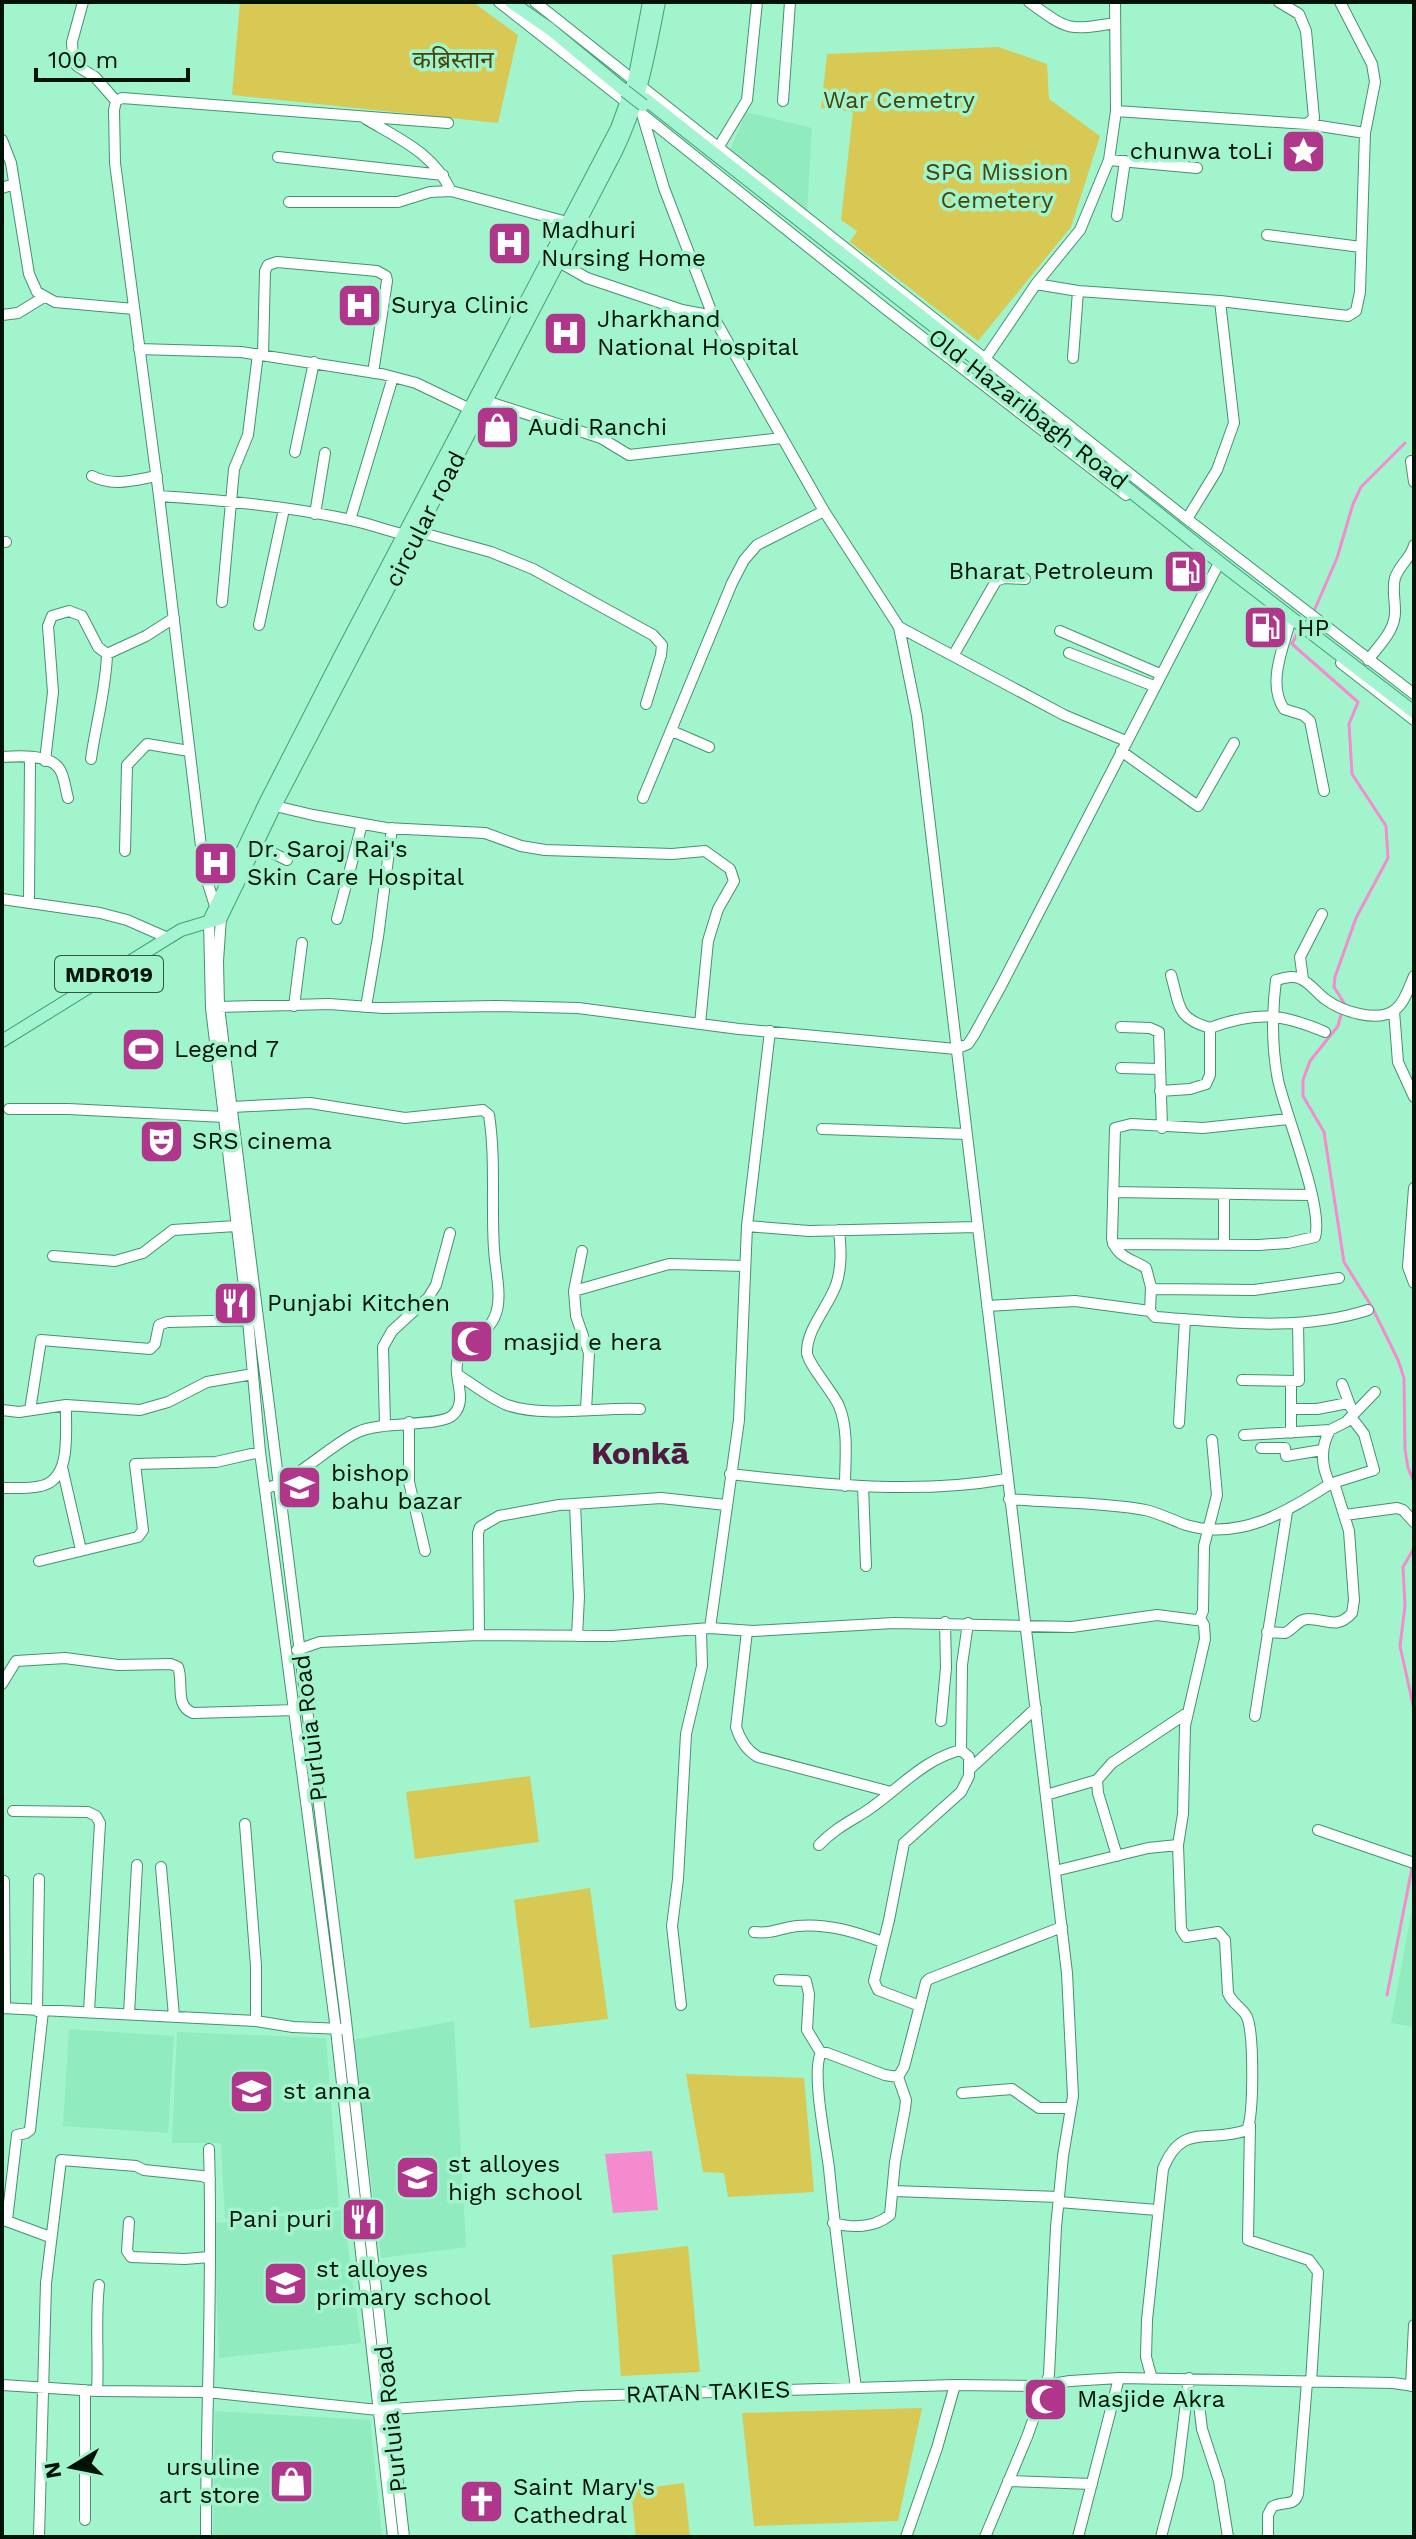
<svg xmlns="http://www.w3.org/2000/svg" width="1416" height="2539" font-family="'Work Sans','Noto Sans Devanagari',sans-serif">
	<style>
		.built { fill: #90ebbf }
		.green { fill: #d7c954 }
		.water { fill: #f48bce }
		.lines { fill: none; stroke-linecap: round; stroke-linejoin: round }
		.stream { stroke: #f48bce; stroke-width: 3 }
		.minor-casing { stroke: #42936f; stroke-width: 12 }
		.major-casing { stroke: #42a077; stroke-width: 14 }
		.minor { stroke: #fff; stroke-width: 10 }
		.major { stroke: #a3f4d1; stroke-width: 12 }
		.major-bridge-casing { stroke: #42a077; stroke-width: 14; stroke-linecap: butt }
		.major-bridge { stroke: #a3f4d1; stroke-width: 12 }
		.labels { text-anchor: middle; stroke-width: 7; stroke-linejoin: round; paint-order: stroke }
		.shield { fill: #a2f4cc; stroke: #315644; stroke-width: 2 }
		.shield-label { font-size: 22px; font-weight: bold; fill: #001309 }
		.park-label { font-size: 24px; fill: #49430c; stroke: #a2f4cc }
		.poi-label { font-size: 24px; fill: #001309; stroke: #a2f4cc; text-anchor: start }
		.street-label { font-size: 24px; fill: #001309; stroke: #a2f4cc }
		.district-label { font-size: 32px; font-weight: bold; fill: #541941; stroke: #a2f4cc }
	</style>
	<rect width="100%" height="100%" fill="#a2f4cc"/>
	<path class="built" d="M746,112L812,128L807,211L730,150Z
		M1414,1898V2027L1391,2023Z
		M454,2021L466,2247L381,2258L353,2040Z
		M69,2029L174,2036L168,2133L63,2126Z
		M177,2032L326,2038L339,2207L225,2219L221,2143H172Z
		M343,2210L361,2343L219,2358L214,2223Z
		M215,2411L370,2420L382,2537H213Z"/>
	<path class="green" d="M240,2H473L518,35L498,123L232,95Z
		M999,47L1047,64L1049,99L1100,136L1071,227L978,341L850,242L857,231L841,220L853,112L821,108L827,54Z
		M530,1776L539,1842L415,1859L406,1792Z
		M590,1888L608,2019L530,2028L514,1900Z
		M686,2074L804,2078L814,2192L728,2197L724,2173L703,2172Z
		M688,2246L700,2372L621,2376L612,2255Z
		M922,2408L898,2521L754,2526L742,2413Z
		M684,2483L690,2537H636L631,2490Z"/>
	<path class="water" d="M652,2151L658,2210L613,2213L605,2154Z"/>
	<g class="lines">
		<path class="stream" d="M1314,611L1337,558L1353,504L1361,487L1405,443
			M1299,630L1292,644L1358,702L1349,724L1352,774L1386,826L1388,858L1356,918L1335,977L1334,987L1344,1003
			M1341,1015L1338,1026L1310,1061L1303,1080V1096L1324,1132L1344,1262L1372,1307L1398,1360L1404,1378L1405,1449L1408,1468L1414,1482
			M1414,1548L1403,1567L1405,1606L1400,1646L1414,1709
			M1387,1995L1412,1868"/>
		<defs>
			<path id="minor" d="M83,2L72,42L73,60L77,66L95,77L116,101
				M499,2L630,105
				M535,2L1187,519L1414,694
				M1029,2C1068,30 1067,31 1115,23
				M783,101L790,2
				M1116,111L1307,124L1314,118L1306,31L1299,14L1279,2
				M642,114L664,188L713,316L824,511L899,627L917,716L1067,1973L1073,2096L1063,2156L1056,2227L1049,2375L1027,2437L985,2537
				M642,114L887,310L1126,495
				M366,119C401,140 433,153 451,191
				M1307,124L1365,133
				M2,140L11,163L29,274L37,292L55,302L134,309
				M718,148L747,100L757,2
				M278,157L443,175
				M1109,160L1197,168
				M2,188L14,184
				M289,202H398L430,192L451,191L567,222
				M1117,216L1125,161
				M1267,235L1361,247
				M559,262L587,278L682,310L713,316
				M1036,284L1078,291L1220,301L1348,316L1356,311L1360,292L1365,133L1375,82L1372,64L1340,2
				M2,315L18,313L44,297
				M139,349L241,352L382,374L416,383L470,409
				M263,355L265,271L268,265L277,262L377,271L386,276L387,281L373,373
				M1073,358L1078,291
				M983,362L1036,284L1080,230L1109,160L1116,111L1115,2
				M486,401L601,438L629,455L782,438
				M295,452L314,362
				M1411,461L1414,482
				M92,476C113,487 134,480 157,476
				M159,496L204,871L215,906
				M315,514L325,453
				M1187,519L1217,470L1234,423L1220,301
				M350,520L393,377
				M419,532L491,552L533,569L653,635L662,645L661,655L646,704
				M411,536C390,532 371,524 351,520C288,506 223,500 159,496L115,163L114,110L116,101L122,98L448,123
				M2,542H6
				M222,602L234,469L248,435L258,354
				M1290,622C1283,648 1267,684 1284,709L1303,715L1310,721L1324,791
				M259,625L284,509
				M899,627L1064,715L1126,741
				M1060,631L1160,674
				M1069,653L1154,686
				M953,656L996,581L1004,578L1025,579
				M1368,660C1380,644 1396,630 1395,610C1395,599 1392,588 1395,578C1399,565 1411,558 1414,545
				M1341,663L1414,720
				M672,731L709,747
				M1121,751L1198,806L1234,743
				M2,757C17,756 47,754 58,767C65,775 65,789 68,798
				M91,759C96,723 106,690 107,654
				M45,761L53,692L48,626L52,616L69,611L82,616L98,647L107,654L146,636L174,618
				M643,798L732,583L744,560L757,545L824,511
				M275,806L313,815L386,828L485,833L521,846L545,850L672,854L705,851L730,869L734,881L718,909L708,941L700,1024
				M256,845L287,860
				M125,851L127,765L147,744L189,751
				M2,899L100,913L127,920L168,938
				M29,901L30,758
				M221,918L218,961L219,1007L345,2012L404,2537
				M337,919L362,824
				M209,921L211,1008L248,1320L260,1452L336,2030L393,2537
				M1171,975C1180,1006 1176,1018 1210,1028
				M1303,979L1300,957L1322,914
				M294,1006L302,943
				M216,1007L329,1004L383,1008L496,1006L578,1008L739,1029L956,1049L968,1044L974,1035L1001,986L1217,567
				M366,1007L378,937L392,828
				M1394,1011L1398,1062L1414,1097
				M1121,1027L1150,1028L1159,1032L1162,1128
				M1121,1068L1160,1069
				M1160,1091L1190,1089L1206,1084L1210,1075V1028C1255,1011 1281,1013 1325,1032
				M232,1107L310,1103L405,1118L483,1110L489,1115C496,1160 491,1205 494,1249C495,1270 503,1297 495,1316C488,1335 460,1343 457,1363C454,1379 468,1401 453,1415C441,1427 381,1421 358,1432C331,1444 291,1485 265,1488
				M9,1109H68L224,1117
				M1288,1119L1203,1128L1131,1124L1115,1128L1112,1239C1116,1257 1132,1259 1146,1268L1151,1287L1155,1289L1254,1290L1339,1278
				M822,1129L966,1134
				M1414,1188L1408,1267L1414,1283
				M1113,1192L1311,1195
				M1224,1194V1245
				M747,1226L770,1031
				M839,1230C841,1249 842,1267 836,1285C828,1307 806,1330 807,1353C808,1364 833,1392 839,1406C849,1430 845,1460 845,1486
				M1113,1244L1259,1245L1288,1243L1315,1237C1324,1208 1286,1116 1278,1080C1272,1049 1272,1012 1276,980C1285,978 1293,975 1301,979C1310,983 1317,993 1325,999C1341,1011 1379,1024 1396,1009C1405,1002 1409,987 1414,976
				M582,1251L574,1291L576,1316L589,1353L586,1410
				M53,1256L115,1261L143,1253L173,1230L236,1226
				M1151,1287L1150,1311L1155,1317C1225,1322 1300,1332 1368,1310
				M574,1291L669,1264L745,1266
				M987,1306L1075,1301L1150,1311
				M458,1375C474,1385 490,1398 507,1405C545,1418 600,1407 640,1409
				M1242,1380L1299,1381L1298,1323
				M1342,1384L1351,1408
				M1291,1409H1317L1348,1403
				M2,1410L19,1412L66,1405L140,1410L168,1402L207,1382L253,1374
				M30,1410L41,1340L150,1349L155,1344L159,1325L167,1322L254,1320
				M409,1422V1482L425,1551
				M1179,1423L1185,1319
				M385,1424L383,1347L392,1331L428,1298L436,1285L450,1233
				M1291,1433V1382
				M1244,1435L1330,1430
				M1261,1448H1285L1286,1456L1322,1450
				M62,1467L81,1550
				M730,1474C821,1484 915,1495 1006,1479
				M863,1486L866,1566
				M1335,1486L1336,1482L1374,1470L1364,1434L1351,1417
				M2,1488C15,1488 29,1489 41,1486C73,1479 65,1429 66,1405
				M1009,1499C1052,1503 1103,1502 1145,1510C1159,1513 1172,1520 1186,1525C1240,1541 1286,1512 1330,1484
				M575,1504L579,1597L577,1636
				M1345,1515L1397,1508L1403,1510L1414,1522
				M39,1561L138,1537L143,1530L135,1464L216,1462L260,1452
				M710,1628L739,1420L747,1226L809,1231L977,1227
				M747,1631L736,1727C740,1740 746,1750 758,1757L891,1792
				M1267,1632L1285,1633C1294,1629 1298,1619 1308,1619C1326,1619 1337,1630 1352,1613L1354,1600L1349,1531L1335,1486L1330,1484C1321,1466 1320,1448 1330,1430L1346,1422L1375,1392
				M479,1635L478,1533L480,1527L499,1516L559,1505L661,1498L726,1505
				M297,1650L320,1642L479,1635L612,1636L710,1628L753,1631L894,1623L1072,1627L1157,1615L1196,1620L1200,1618L1203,1611L1204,1546L1217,1495L1212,1440
				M2,1684L16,1661L65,1658L118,1665L171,1664L178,1667C184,1683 174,1706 193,1713L296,1710
				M1255,1716L1287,1512
				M941,1721L946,1668L945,1622
				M961,1750L962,1665L968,1623
				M971,1768L1036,1708
				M1046,1795L1097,1780
				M13,1811L88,1812L96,1816L100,1823L89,2011
				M245,1824L256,1966V2021
				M1318,1830L1414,1863
				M819,1845C833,1830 847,1823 865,1812C897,1791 923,1759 961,1750L969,1757V1776L961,1792L904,1843L889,1920L874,1981L878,1990L920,2006
				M1117,1856L1098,1793L1097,1780L1112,1763L1187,1713
				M161,1867L174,2016
				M1055,1871L1148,1848L1178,1845
				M4,1881L5,2008
				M754,1932C774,1934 779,1928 797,1926C828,1923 855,1932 883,1942
				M779,1980L806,1981L809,1994L807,2030L821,2053
				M681,2005L672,1926L678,1879L686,1734L702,1666L701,1630
				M2,2008L256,2021L293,2027L343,2029
				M37,2011L39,1879
				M129,2014L137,1865
				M962,2093L1012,2089L1039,2108H1071
				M1250,2125L1248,2240L1309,2260L1318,2272L1311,2382
				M894,2191L1059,2197
				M1059,2202L1157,2210
				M4,2220L50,2237
				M7,2220L17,2135L26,2133L30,2130L43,2011
				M129,2222L127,2251L131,2257L185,2259L209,2257
				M833,2223C852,2228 874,2228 890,2215L895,2162L905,2109L906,2100L898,2077
				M1152,2379L1146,2357L1147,2320L1163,2169C1182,2121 1209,2144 1247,2130C1254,2114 1254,2034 1247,2017C1242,2007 1232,2004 1228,1993L1225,1940L1218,1932L1186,1937L1181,1929L1178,1845L1183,1814L1185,1726L1205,1639L1204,1625L1200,1618
				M2,2385L97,2391L207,2392L378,2410L580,2396L955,2385L1040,2386L1070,2381L1119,2378L1393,2383L1414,2386
				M1411,2386L1414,2325
				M856,2388C846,2315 836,2242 829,2168C826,2144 811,2071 821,2053H827L885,2075L898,2077L904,2067L926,1982L929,1979L1062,1927
				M85,2390V2520
				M97,2391C99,2356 95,2321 99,2285
				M1188,2397L1199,2404L1202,2429L1219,2481L1228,2537
				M1008,2481L1092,2484
				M39,2537L46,2283L61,2160L136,2166L144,2170L202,2176L210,2179
				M206,2537C206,2407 213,2279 209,2149
				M906,2537L937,2448L955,2385
				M1078,2537L1119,2378
				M1161,2537L1177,2476L1189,2378
				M1268,2537V2515L1272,2507C1282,2500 1294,2508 1298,2494L1307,2382"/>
			<path id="major" d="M511,2L550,29L625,91
				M645,99L978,361
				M985,375L1219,562L1414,712
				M209,921L265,803L341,654L617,128L634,81L649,2
				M2,1041L181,930L221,918L275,806L616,152C641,100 648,58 659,2"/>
		</defs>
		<use href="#minor" class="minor-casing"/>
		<use href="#major" class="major-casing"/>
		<use href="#minor" class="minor"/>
		<use href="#major" class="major"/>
		<defs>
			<path id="major-bridge" d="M625,91L643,105
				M974,366L985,375"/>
		</defs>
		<use href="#major-bridge" class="major-bridge-casing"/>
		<use href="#major-bridge" class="major-bridge"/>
	</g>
	<defs>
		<symbol id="sight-square" viewBox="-11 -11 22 22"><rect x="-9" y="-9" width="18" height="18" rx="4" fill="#af368a" stroke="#a2f4cc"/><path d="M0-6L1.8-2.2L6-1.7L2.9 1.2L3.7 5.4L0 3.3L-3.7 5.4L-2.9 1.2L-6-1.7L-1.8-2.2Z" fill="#fff"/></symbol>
		<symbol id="hospital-square" viewBox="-11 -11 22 22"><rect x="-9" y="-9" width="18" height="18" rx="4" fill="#af368a" stroke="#a2f4cc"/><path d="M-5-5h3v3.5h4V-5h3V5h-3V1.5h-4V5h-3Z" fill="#fff"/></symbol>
		<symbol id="shop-square" viewBox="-11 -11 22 22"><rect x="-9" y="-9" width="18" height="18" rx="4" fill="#af368a" stroke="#a2f4cc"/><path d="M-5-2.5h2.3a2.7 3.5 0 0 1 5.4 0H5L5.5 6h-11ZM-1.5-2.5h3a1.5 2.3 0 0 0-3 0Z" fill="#fff"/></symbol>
		<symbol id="fuel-square" viewBox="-11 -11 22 22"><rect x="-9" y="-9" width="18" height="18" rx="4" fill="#af368a" stroke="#a2f4cc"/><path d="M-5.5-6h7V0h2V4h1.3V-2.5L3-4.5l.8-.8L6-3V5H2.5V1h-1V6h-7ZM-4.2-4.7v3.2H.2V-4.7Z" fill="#fff"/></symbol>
		<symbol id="stadium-square" viewBox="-11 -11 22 22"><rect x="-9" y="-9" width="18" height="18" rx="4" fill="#af368a" stroke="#a2f4cc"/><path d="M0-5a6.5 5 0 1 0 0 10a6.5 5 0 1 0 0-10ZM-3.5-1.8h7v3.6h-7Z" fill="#fff"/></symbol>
		<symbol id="theatre-square" viewBox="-11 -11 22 22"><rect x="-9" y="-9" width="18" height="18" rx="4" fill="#af368a" stroke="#a2f4cc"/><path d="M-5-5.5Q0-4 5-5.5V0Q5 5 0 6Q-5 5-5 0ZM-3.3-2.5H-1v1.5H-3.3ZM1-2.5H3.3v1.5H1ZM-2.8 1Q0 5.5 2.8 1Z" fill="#fff"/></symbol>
		<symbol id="restaurant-square" viewBox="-11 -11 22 22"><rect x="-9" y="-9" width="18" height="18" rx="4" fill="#af368a" stroke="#a2f4cc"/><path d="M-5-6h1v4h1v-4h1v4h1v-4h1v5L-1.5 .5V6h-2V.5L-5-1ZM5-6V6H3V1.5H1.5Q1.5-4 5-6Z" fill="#fff"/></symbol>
		<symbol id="mosque-square" viewBox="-11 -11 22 22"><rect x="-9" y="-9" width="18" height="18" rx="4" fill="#af368a" stroke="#a2f4cc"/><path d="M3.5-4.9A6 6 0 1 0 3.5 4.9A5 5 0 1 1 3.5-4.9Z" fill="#fff"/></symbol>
		<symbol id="school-square" viewBox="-11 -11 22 22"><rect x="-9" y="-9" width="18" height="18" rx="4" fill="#af368a" stroke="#a2f4cc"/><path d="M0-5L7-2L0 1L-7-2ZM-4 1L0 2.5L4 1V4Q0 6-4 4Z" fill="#fff"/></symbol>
		<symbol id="church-square" viewBox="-11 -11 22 22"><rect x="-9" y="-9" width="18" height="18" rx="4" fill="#af368a" stroke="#a2f4cc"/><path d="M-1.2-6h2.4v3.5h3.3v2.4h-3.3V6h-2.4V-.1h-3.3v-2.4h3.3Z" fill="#fff"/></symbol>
	</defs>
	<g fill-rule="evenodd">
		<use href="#sight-square" x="1278" y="126" width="51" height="51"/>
		<use href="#hospital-square" x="484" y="218" width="51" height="51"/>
		<use href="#hospital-square" x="334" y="280" width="51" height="51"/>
		<use href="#hospital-square" x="540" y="308" width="51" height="51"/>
		<use href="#shop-square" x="472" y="402" width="51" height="51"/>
		<use href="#fuel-square" x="1160" y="546" width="51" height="51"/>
		<use href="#fuel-square" x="1240" y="602" width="51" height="51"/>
		<use href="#hospital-square" x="190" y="838" width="51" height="51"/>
		<use href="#stadium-square" x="118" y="1024" width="51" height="51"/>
		<use href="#theatre-square" x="136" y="1116" width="51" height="51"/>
		<use href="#restaurant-square" x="210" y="1278" width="51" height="51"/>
		<use href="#mosque-square" x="446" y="1316" width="51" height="51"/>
		<use href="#school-square" x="274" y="1462" width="51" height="51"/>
		<use href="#school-square" x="226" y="2066" width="51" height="51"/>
		<use href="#school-square" x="392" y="2152" width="51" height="51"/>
		<use href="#restaurant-square" x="338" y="2194" width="51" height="51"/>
		<use href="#school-square" x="260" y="2258" width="51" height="51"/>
		<use href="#mosque-square" x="1020" y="2374" width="51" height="51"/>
		<use href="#shop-square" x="266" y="2456" width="51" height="51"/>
		<use href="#church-square" x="456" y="2476" width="51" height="51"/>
	</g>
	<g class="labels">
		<rect class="shield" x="55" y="956" width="108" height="36" rx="6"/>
		<g class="shield-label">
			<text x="109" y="982">MDR019</text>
		</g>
		<g class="park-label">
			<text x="453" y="68">कब्रिस्तान</text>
			<text x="899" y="108">War Cemetry</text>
			<text x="997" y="180">SPG Mission<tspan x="997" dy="28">Cemetery</tspan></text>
		</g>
		<g class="poi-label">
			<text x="1273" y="159" text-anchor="end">chunwa toLi</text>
			<text x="541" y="238">Madhuri<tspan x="541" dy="28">Nursing Home</tspan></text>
			<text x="391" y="313">Surya Clinic</text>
			<text x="597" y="327">Jharkhand<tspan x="597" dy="28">National Hospital</tspan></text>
			<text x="528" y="435">Audi Ranchi</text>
			<text x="1154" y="579" text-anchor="end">Bharat Petroleum</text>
			<text x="1297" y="636">HP</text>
			<text x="247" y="857">Dr. Saroj Rai's<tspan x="247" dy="28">Skin Care Hospital</tspan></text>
			<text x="174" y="1057">Legend 7</text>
			<text x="192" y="1149">SRS cinema</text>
			<text x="267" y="1311">Punjabi Kitchen</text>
			<text x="503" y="1350">masjid e hera</text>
			<text x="331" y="1481">bishop<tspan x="331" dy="28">bahu bazar</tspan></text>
			<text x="283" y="2099">st anna</text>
			<text x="448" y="2172">st alloyes<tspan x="448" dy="28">high school</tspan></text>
			<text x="332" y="2227" text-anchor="end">Pani puri</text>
			<text x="316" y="2277">st alloyes<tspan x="316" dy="28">primary school</tspan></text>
			<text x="1077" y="2407">Masjide Akra</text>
			<text x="260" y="2475" text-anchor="end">ursuline<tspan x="260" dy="28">art store</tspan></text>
			<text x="513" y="2495">Saint Mary's<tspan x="513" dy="28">Cathedral</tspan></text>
		</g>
		<g class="street-label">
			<text transform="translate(1028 409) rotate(38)" y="8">Old Hazaribagh Road</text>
			<text transform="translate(425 519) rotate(-63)" y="8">circular road</text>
			<text transform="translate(310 1728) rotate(-97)" y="8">Purluia Road</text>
			<text transform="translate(708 2392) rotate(-2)" y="8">RATAN TAKIES</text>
			<text transform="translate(391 2419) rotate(-96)" y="8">Purluia Road</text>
		</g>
		<g class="district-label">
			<text x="640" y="1464">Konkā</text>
		</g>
	</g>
	<rect width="1416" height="2539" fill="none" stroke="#001309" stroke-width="8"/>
	<g transform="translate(72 2467) rotate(260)" stroke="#a2f4cc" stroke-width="6" paint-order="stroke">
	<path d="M0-6L14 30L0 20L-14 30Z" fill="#001309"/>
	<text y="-12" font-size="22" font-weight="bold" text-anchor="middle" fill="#001309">N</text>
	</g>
	<path d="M36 68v12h152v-12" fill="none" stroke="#001309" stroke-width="4"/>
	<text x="48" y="68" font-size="24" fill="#001309" stroke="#a2f4cc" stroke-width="6" paint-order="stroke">100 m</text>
</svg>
